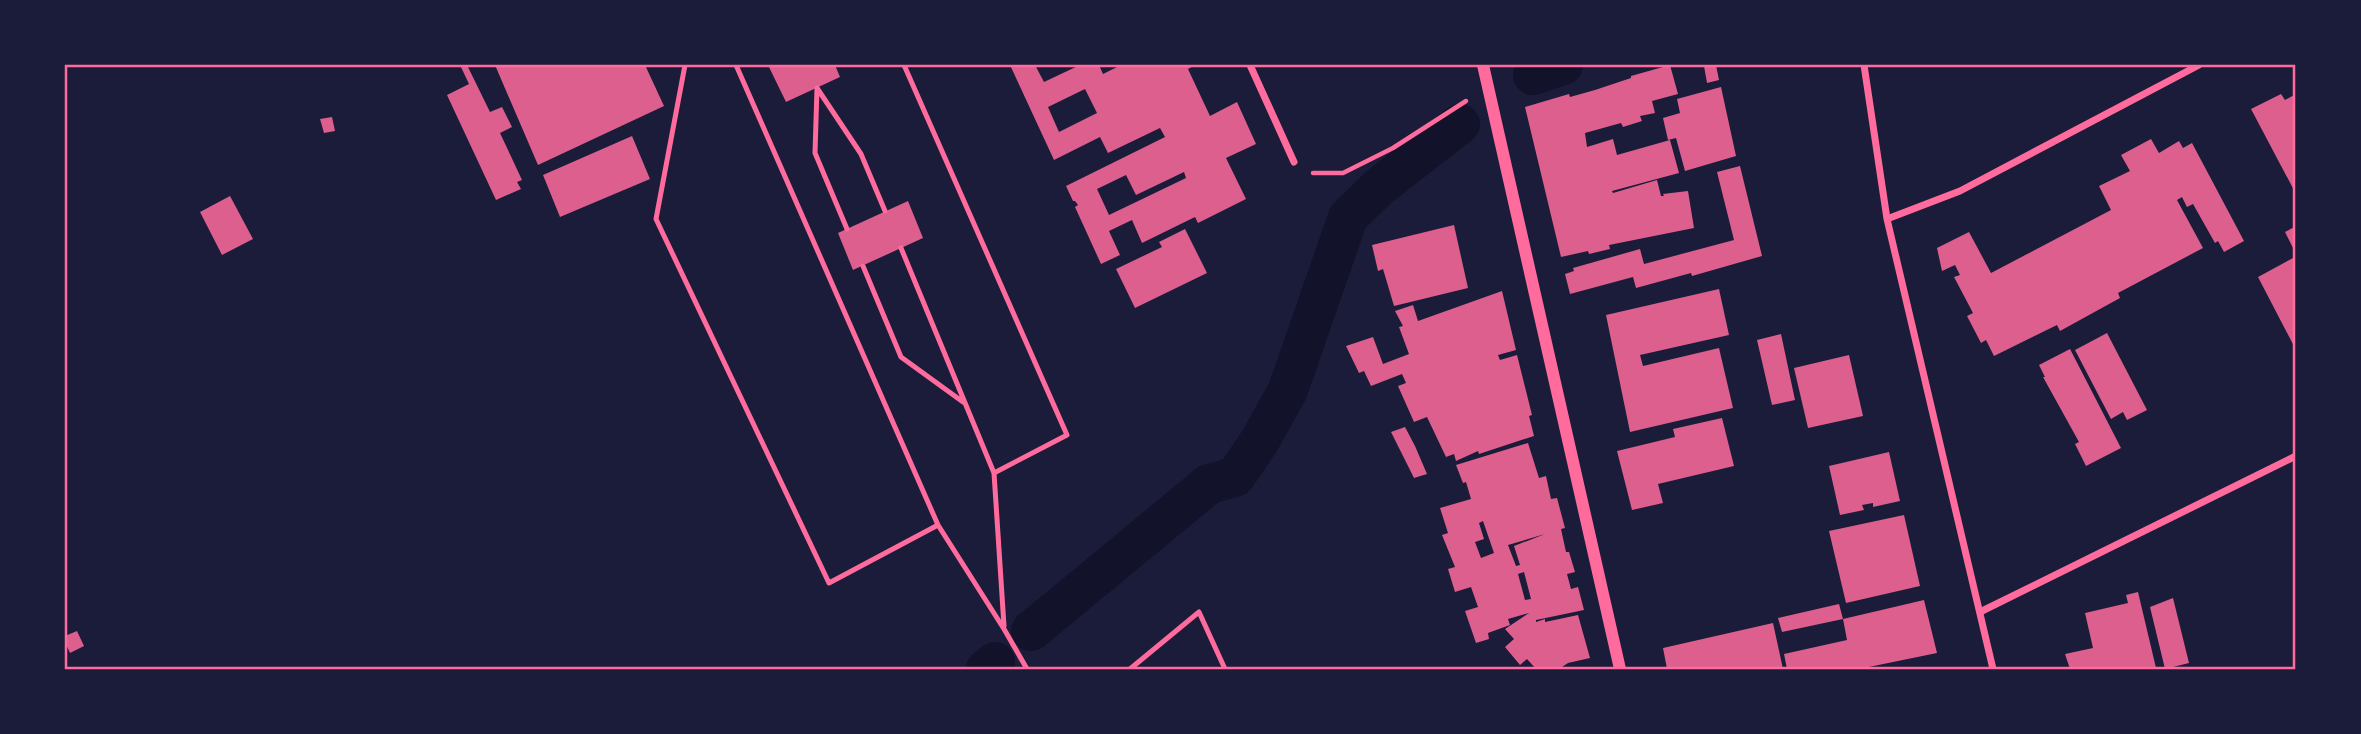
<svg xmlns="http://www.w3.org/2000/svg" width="2361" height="734" font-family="Poppins,sans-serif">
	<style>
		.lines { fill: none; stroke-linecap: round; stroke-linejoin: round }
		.canal { stroke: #12122b; stroke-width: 40 }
		.building { fill: #dd5f8e; fill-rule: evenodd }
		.path { stroke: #ff6b9d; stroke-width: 4.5 }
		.service { stroke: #ff6b9d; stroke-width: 5 }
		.minor { stroke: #ff6b9d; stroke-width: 7 }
		.tertiary { stroke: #ff6b9d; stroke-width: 12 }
		.neatline { fill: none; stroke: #ff6b9d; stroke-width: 2.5 }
	</style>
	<rect width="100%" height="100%" fill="#1b1b3a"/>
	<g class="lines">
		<path class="canal" d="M1533,75L1563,65
			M1031,631L1209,484L1235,477L1259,442L1288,390L1348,217L1379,187L1460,124
			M986,669L995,662"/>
	</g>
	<path class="building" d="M460,65H467L490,112L502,107L512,127L500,133L522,180L517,182L521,189L496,200L447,95L469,84Z
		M495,65H645L664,106L538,165Z
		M768,65H835L840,77L786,102Z
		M1010,65H1035L1044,82L1080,65H1099L1103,74L1121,65H1195L1188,69L1210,116L1237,102L1256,144L1226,158L1246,199L1198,223L1195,217L1142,243L1132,220L1109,231L1120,255L1101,264L1075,207L1078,205L1075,201H1073L1066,186L1165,137L1160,128L1108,153L1100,137L1054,160ZM1085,89L1097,113L1059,132L1048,107ZM1184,172L1186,178L1109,215L1097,189L1126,175L1136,195Z
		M1670,65L1678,94L1652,101L1655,113L1640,116L1642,121L1623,127L1621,123L1585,133L1587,147L1613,139L1617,155L1670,140L1679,173L1612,191L1613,193L1657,180L1661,196H1664L1663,194L1688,191L1694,228L1609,245L1610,249L1589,254L1588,251L1561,257L1525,107L1569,94L1570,97L1595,90L1631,78V76Z
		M1716,65L1719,80L1707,83L1704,66Z
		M1721,87L1736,156L1685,171L1676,138L1668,140L1663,118L1680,113L1677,99Z
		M2281,94L2285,100L2296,94V194L2251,109Z
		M332,117L335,131L324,133L320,119Z
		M632,136L650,179L560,217L543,175Z
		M2151,139L2159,153L2179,141L2183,148L2192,143L2244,241L2224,252L2218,241L2215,243L2193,204L2187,207L2182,197L2177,200L2203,248L2118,293L2120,298L2060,331L2057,325L1994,356L1986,340L1981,343L1967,316L1973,313L1954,277L1960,275L1955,265L1942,271L1937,248L1969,232L1991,273L2111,210L2099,186L2130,171L2121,155Z
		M1740,166L1762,256L1692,276L1691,273L1636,288L1633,277L1570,294L1565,274L1574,271L1573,268L1640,249L1644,264L1734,240L1717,172Z
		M230,196L253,239L222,255L200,212Z
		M908,201L923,238L853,270L838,233Z
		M1454,225L1468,288L1394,306L1383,269L1378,271L1372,245Z
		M2296,226V254L2285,232Z
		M1185,229L1207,273L1135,308L1116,269L1162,247L1159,242Z
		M2293,258L2296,264V350L2258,277Z
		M1719,289L1729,335L1640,355L1643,366L1719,348L1733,408L1630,432L1606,315Z
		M1502,291L1516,350L1498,355L1500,360L1517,355L1532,415L1529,416L1534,436L1479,454L1478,451L1456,461L1454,454L1446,457L1427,417L1414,422L1398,386L1406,383L1402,374L1371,386L1364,371L1359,373L1346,346L1373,337L1383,364L1409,354L1399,327L1403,326L1395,311L1413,305L1418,321Z
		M2107,333L2147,410L2127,420L2123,412L2111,419L2075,350Z
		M1781,334L1795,400L1772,405L1757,340Z
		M2070,349L2121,448L2086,466L2075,444L2079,442L2043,377H2045L2039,365Z
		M1849,355L1863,416L1808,428L1794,368Z
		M1722,418L1734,466L1658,484L1663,503L1632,510L1617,451L1675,437L1673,429Z
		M1405,427L1415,446L1427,474L1414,478L1391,432Z
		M1528,443L1539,478L1546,476L1551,499L1557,498L1565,528L1561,529L1566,552H1569L1575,572L1567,574L1571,589L1578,587L1584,610L1536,620V622L1545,619V622L1578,615L1590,658L1568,663L1559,669H1536L1527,659L1520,665L1505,647L1514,639L1505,629L1529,613L1508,619L1510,625L1488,633L1489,639L1476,643L1465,611L1478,607L1471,587L1455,592L1448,569L1455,567L1442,535L1448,533L1440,508L1471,499L1466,482L1463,483L1456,465ZM1483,521L1494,553L1481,558L1475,542L1484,539L1479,523ZM1545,534L1514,546L1520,565L1516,566L1508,545ZM1524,572L1531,599L1525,600L1518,574Z
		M1889,452L1900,501L1873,507V503L1862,505L1864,510L1840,515L1829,466Z
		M1904,515L1920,586L1846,603L1829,531Z
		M2138,592L2156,668L2070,669L2065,654L2093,648L2085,613L2128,603L2126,595Z
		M2173,598L2189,663L2165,669L2150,607Z
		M1924,600L1937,653L1859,669H1787L1784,654L1847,640L1843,619L1782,632L1778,618L1839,604L1843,619Z
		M1773,623L1783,669H1667L1663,648Z
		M77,631L84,646L70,653L65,642V636Z"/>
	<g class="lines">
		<path class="path" d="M1313,173H1343L1393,148L1466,101"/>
		<path class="service" d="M685,65L656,219L829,583L938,525
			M736,65L938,525L1004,629L1027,669
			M904,65L1067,435L994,473
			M817,88L815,153L847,229
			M817,88L861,154L885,211
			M901,248L994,473L1004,626
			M863,266L901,357L963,402
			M1130,669L1199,612L1225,669"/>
		<path class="minor" d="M1250,65L1294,162
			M1864,65L1887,219L1993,669
			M1887,219L1960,191L2199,65
			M1980,612L2296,456"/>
		<path class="tertiary" d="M1483,65L1620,669"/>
	</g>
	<rect width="2361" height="734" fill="none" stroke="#1b1b3a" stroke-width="133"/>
	<rect x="66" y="66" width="2228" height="602" class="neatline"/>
</svg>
